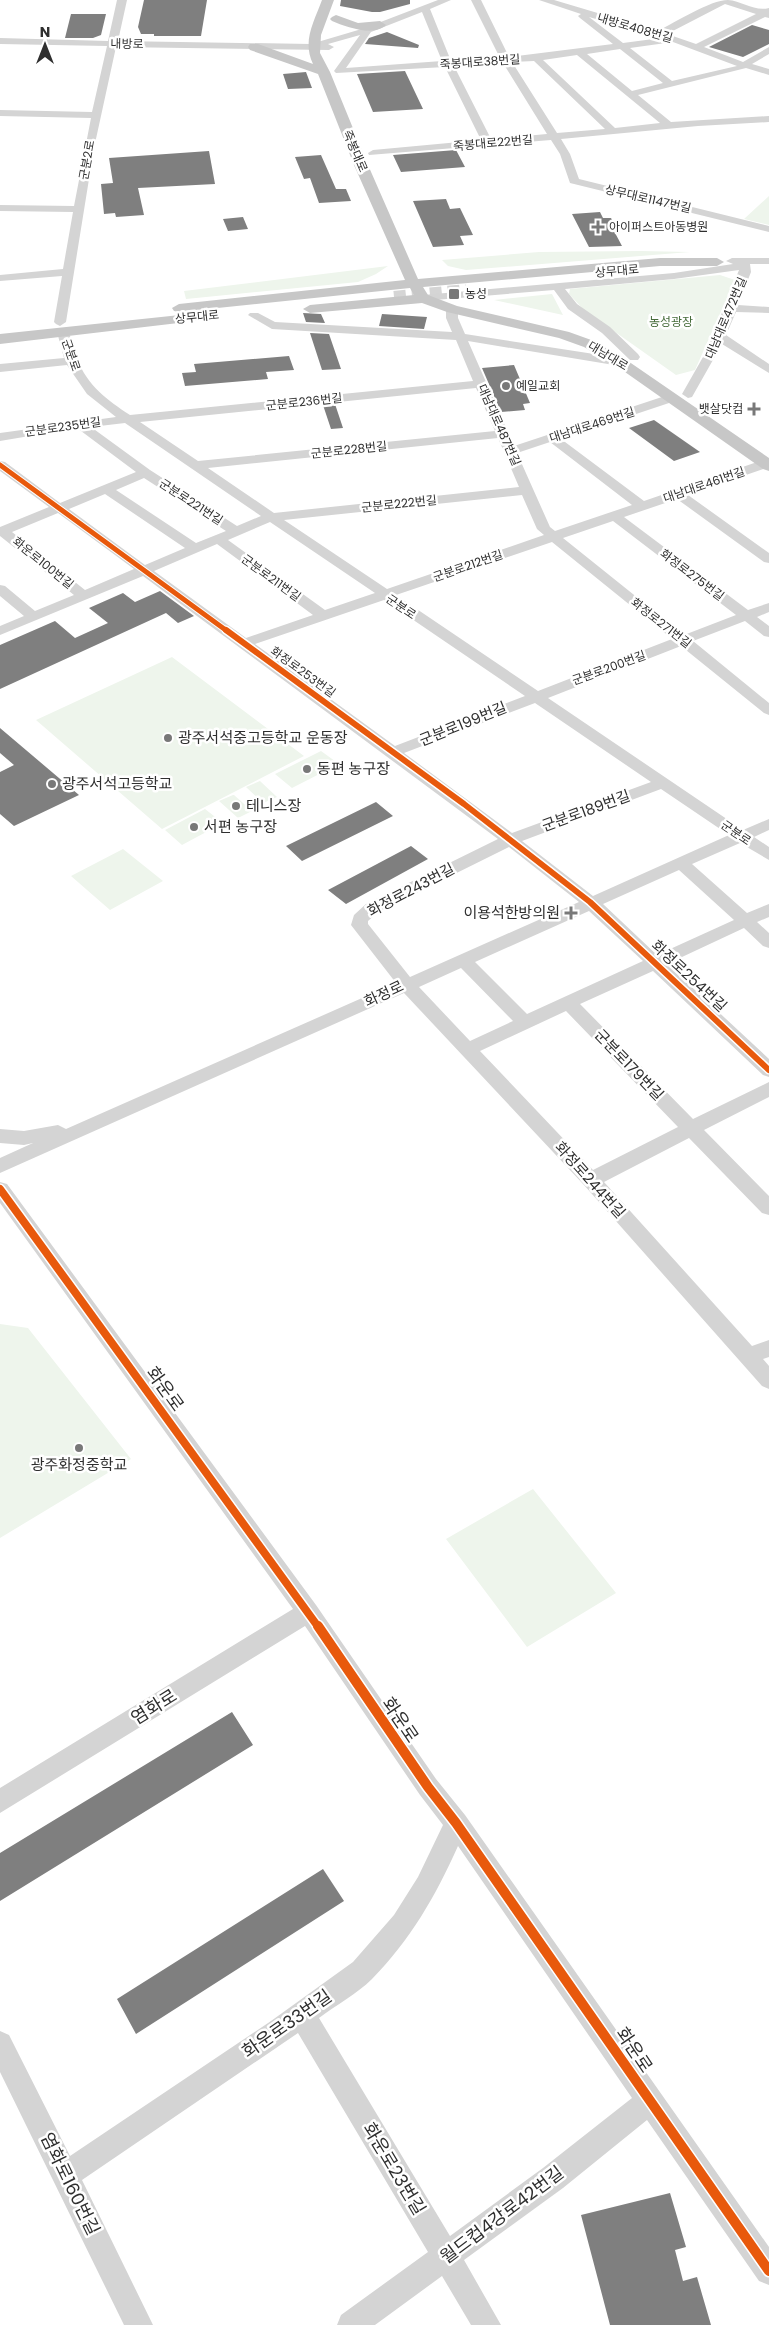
<svg xmlns="http://www.w3.org/2000/svg" width="769" height="2325" font-family="Poppins,'Noto Sans KR',sans-serif">
	<style>
		.green { fill: #eef5ec }
		.building { fill: #7f7f7f }
		.lines { fill: none; stroke-linecap: round; stroke-linejoin: round }
		.minor-tunnel { stroke: #d5d5d5; stroke-width: 12; stroke-dasharray: 12 6; stroke-linecap: butt }
		.minor { fill: #d4d4d4; fill-rule: evenodd }
		.major { fill: #c7c7c7; fill-rule: evenodd }
		.cycleway-far3-casing { stroke: #fff; stroke-width: 7 }
		.cycleway-far2-casing { stroke: #fff; stroke-width: 9 }
		.cycleway-far1-casing { stroke: #fff; stroke-width: 11 }
		.cycleway-casing { stroke: #fff; stroke-width: 13 }
		.cycleway-far3 { stroke: #e8590c; stroke-width: 5 }
		.cycleway-far2 { stroke: #e8590c; stroke-width: 6 }
		.cycleway-far1 { stroke: #e8590c; stroke-width: 8 }
		.cycleway { stroke: #e8590c; stroke-width: 10 }
		.poi-dot { fill: #787878; stroke: #fff; stroke-width: 2 }
		.labels { text-anchor: middle; stroke-width: 5; stroke-linejoin: round; paint-order: stroke }
		.far-street-label { font-size: 12px; fill: #2f2f2f; stroke: #fff }
		.far-poi-label { font-size: 12px; fill: #2f2f2f; stroke: #fff; text-anchor: start }
		.far-park-label { font-size: 12px; fill: #466c3a; stroke: #fff }
		.street-label { font-size: 15px; fill: #2f2f2f; stroke: #fff }
		.poi-label { font-size: 15px; fill: #2f2f2f; stroke: #fff; text-anchor: start }
		.near-street-label { font-size: 18px; fill: #2f2f2f; stroke: #fff }
	</style>
	<rect width="100%" height="100%" fill="#fff"/>
	<path class="green" d="M769,196V225L744,219Z
		M641,251L690,252L466,270L448,266L442,260L539,252Z
		M388,266L376,274L358,282L186,299L184,291Z
		M720,275L735,280L695,370L676,375L584,310L569,294L570,289Z
		M552,294L563,315L494,300Z
		M172,657L304,756L162,829L36,720Z
		M321,751L339,764L292,788L275,774Z
		M260,781L277,797L263,803L246,787Z
		M233,795H234L252,811L238,818L219,801Z
		M205,809L223,823L182,845L165,830Z
		M123,849L163,881L110,910L71,876Z
		M0,1324L28,1328L131,1459L0,1538Z
		M533,1489L616,1593L527,1647L446,1539Z"/>
	<path class="building" d="M144,0H207L201,36H154V34H141L138,27Z
		M341,0H410V4L380,12H372L340,6Z
		M71,14H106L101,35L93,38H65Z
		M752,25L769,30V44L743,57L709,47Z
		M387,32L419,45L418,48L365,44L369,38Z
		M405,71L423,109L373,112L357,74Z
		M306,72L312,88L288,89L283,74Z
		M456,150L465,167L401,172L393,155Z
		M209,151L215,184L138,188L144,215L116,217L115,213L104,214L101,184L113,183L109,158Z
		M321,155L336,189H346L351,201L319,203L310,178L304,179L295,157Z
		M446,199L450,209L460,208L473,235L460,236L464,245L433,247L413,201Z
		M600,212L603,218H611L618,231H614L622,246L589,247L572,214Z
		M243,217L248,229L228,231L223,219Z
		M303,313L321,314L325,323L306,322Z
		M382,314L427,317L424,329L379,326Z
		M310,333L329,334L341,369L322,370Z
		M289,356L294,370L266,372L268,379L185,386L182,373L196,372L194,364Z
		M514,365L530,403L523,404L525,410L501,412L482,368Z
		M335,404L343,428L331,429L323,405Z
		M654,420L700,452L674,461L629,428Z
		M160,591L194,616L178,623L166,613L0,689V645L55,621L75,638L108,623L89,608L123,593L135,602Z
		M0,728L79,795L14,826L0,814V772L14,765L0,753Z
		M376,802L393,816L302,861L286,846Z
		M411,846L428,859L346,904L328,890Z
		M232,1712L253,1745L0,1901V1853Z
		M323,1869L344,1901L136,2034L117,1999Z
		M670,2193L686,2247L675,2250L683,2281L697,2277L711,2325H610L581,2215Z"/>
	<g class="lines">
		<path class="minor-tunnel" d="M394,297L466,290"/>
		<path class="minor" d="M117,0H127L118,41L311,44L365,28L438,0H451L430,9L451,61L500,58L471,0H481L509,57L613,44L580,18L578,16L581,14L539,0H554L658,31C676,22 710,0 728,0C742,1 755,12 769,8V18L765,17L704,47L743,62L769,47V54L752,64L769,69V75L746,68L638,95L671,122L769,116V122L698,126L561,139L570,154L579,179L769,226V232L570,183L560,154L551,140L369,155L368,153L373,150L481,140L445,67L336,73L334,71L360,35L328,44L334,47L329,50L116,47L94,148L66,322L60,326L56,324L54,322L62,276L0,281V275L63,269L73,212L0,211V205L74,206L91,118L0,116V110L92,112L107,46L0,44V38L108,41ZM725,4L756,14L696,44L667,34ZM422,12L442,61L346,68L371,32ZM589,17L661,38L623,43ZM673,42L737,66L672,81L630,48ZM620,49L663,83L632,91L587,54ZM577,55L660,123L615,128L543,60ZM534,61L605,129L557,133L512,62ZM503,63L547,134L491,139L454,66Z
			M732,258H769V264H750L751,272L738,305L769,307V313L736,312L726,335L769,364V373L722,344L692,397L688,398L682,394L707,350L739,270L674,279L565,289L577,304L610,327L638,354L640,357L638,360H630L602,333L568,309L554,290L423,301L417,298L423,295L674,273L733,264L726,261Z
			M452,306L458,309V318L465,334L620,358L626,362L620,366L468,341L514,446L671,394L677,398L675,401L561,439L644,501L760,461H769V467L688,495L769,553V563L764,562L677,499L624,517L748,610L769,603V612L757,617L769,626V637L764,636L745,621L693,641L769,703V715L764,713L681,646L548,698L743,830L769,819V830L754,837L769,847V860L740,843L692,864L747,913L769,904V917L757,922L769,933V948L763,946L744,928L667,964L769,1059V1077L763,1075L653,971L580,1004L693,1119L769,1082V1097L704,1130L769,1196V1215L762,1213L689,1138L604,1182L752,1346L769,1340V1357L763,1359L769,1366V1389L762,1386L584,1185L404,993L0,1173V1158L33,1143L24,1145L0,1143V1129L24,1131L58,1125L66,1129L396,983L351,925L354,915L366,904L498,839L143,576L0,635V626L24,616L0,596V585L5,586L35,611L74,595L0,536V527L49,507L0,471V461L5,462L60,503L136,472L77,428L0,441V433L116,417L87,394L67,365L0,372V364L64,358L57,332L59,329H67C72,338 73,350 77,359C88,386 107,400 130,415L473,381L456,340L272,329L248,315L250,313H258L275,322L452,332L446,318V309ZM476,388L495,431L198,461L140,422ZM125,423L261,516L237,526L150,470L91,427ZM498,438L519,487L274,513L208,468ZM550,442L632,505L555,531L550,527L517,453ZM144,478L226,531L196,543L116,490ZM105,494L185,548L145,565L69,509ZM522,495L537,529L544,535L387,589L284,520ZM58,513L134,569L85,590L12,532ZM613,521L736,615L684,635L563,538ZM270,522L375,593L325,610L228,540ZM552,542L672,639L538,691L396,595ZM217,544L313,615L246,638L154,571ZM384,600L525,696L395,746L255,644ZM535,703L651,782L512,833L404,753ZM661,789L729,835L593,896L522,841ZM509,847L579,902L410,977L368,924V921L378,912ZM679,870L734,920L657,955L603,904ZM589,911L643,961L527,1014L475,962ZM461,968L513,1021L470,1041L419,987ZM566,1011L678,1127L593,1170L480,1051Z
			M0,1182L7,1184L316,1605L436,1779L465,1815L769,2247V2285L759,2281L647,2120L563,2188L464,2260L501,2325H471L442,2276L375,2325H337L341,2315L428,2252L298,2033L82,2180L153,2325H124L0,2072V2031L9,2035L70,2156L271,2021L353,1962L394,1915L418,1877L443,1825L420,1795L305,1626L0,1813V1788L293,1609L0,1203ZM458,1846L632,2098L543,2168L450,2236L319,2018C336,2005 357,1994 372,1979C411,1939 435,1897 458,1846Z"/>
		<path class="major" d="M322,0H334L321,35L320,53L330,72L368,165L418,279L660,258H717L724,262L717,266H660L423,287L428,295L457,306L569,332L594,341L625,359L769,458V471L763,469L615,365L584,347L559,338L447,312L422,303L310,313L303,309L310,305L414,295L410,288L179,312L174,311L172,308L179,304L405,280L354,165L318,74L250,50L248,47L250,44H258L313,64C302,41 314,22 322,0Z
			M336,15L358,23L380,21L386,25C374,37 346,27 332,21L330,19L332,17Z
			M199,313L204,314L206,317L204,320L0,344V334Z"/>
		<defs>
			<path id="cycleway-far3" d="M0,465L227,631"/>
			<path id="cycleway-far2" d="M226,630L464,804L590,902L769,1070"/>
			<path id="cycleway-far1" d="M0,1189L319,1628"/>
			<path id="cycleway" d="M318,1626L428,1787L456,1823L769,2271"/>
		</defs>
		<use href="#cycleway-far3" class="cycleway-far3-casing"/>
		<use href="#cycleway-far2" class="cycleway-far2-casing"/>
		<use href="#cycleway-far1" class="cycleway-far1-casing"/>
		<use href="#cycleway" class="cycleway-casing"/>
		<use href="#cycleway-far3" class="cycleway-far3"/>
		<use href="#cycleway-far2" class="cycleway-far2"/>
		<use href="#cycleway-far1" class="cycleway-far1"/>
		<use href="#cycleway" class="cycleway"/>
	</g>
	<g class="poi-dot">
		<path d="M595.5 219.5h5v5h5v5h-5v5h-5v-5h-5v-5h5z"/>
		<rect x="448" y="288" width="12" height="12" rx="2.5"/>
		<circle cx="506" cy="386" r="5"/>
		<path d="M751.5 401.5h5v5h5v5h-5v5h-5v-5h-5v-5h5z"/>
		<circle cx="168" cy="738" r="5"/>
		<circle cx="307" cy="769" r="5"/>
		<circle cx="52" cy="784" r="5"/>
		<circle cx="236" cy="806" r="5"/>
		<circle cx="194" cy="827" r="5"/>
		<path d="M568.5 905.5h5v5h5v5h-5v5h-5v-5h-5v-5h5z"/>
		<circle cx="79" cy="1448" r="5"/>
	</g>
	<g class="labels">
		<g class="far-street-label">
			<text transform="translate(635 28) rotate(16)" y="4">내방로408번길</text>
			<text transform="translate(127 44) rotate(1)" y="4">내방로</text>
			<text transform="translate(480 62) rotate(-4)" y="4">죽봉대로38번길</text>
			<text transform="translate(493 143) rotate(-5)" y="4">죽봉대로22번길</text>
			<text transform="translate(355 151) rotate(67)" y="4">죽봉대로</text>
			<text transform="translate(87 160) rotate(-80)" y="4">군분2로</text>
			<text transform="translate(648 199) rotate(13)" y="4">상무대로1147번길</text>
			<text transform="translate(617 271) rotate(-5)" y="4">상무대로</text>
			<text transform="translate(197 317) rotate(-6)" y="4">상무대로</text>
			<text transform="translate(726 318) rotate(-67)" y="4">대남대로472번길</text>
			<text transform="translate(71 355) rotate(71)" y="4">군분로</text>
			<text transform="translate(608 356) rotate(31)" y="4">대남대로</text>
			<text transform="translate(304 402) rotate(-6)" y="4">군분로236번길</text>
			<text transform="translate(499 425) rotate(66)" y="4">대남대로487번길</text>
			<text transform="translate(592 425) rotate(-18)" y="4">대남대로469번길</text>
			<text transform="translate(63 427) rotate(-8)" y="4">군분로235번길</text>
			<text transform="translate(349 450) rotate(-6)" y="4">군분로228번길</text>
			<text transform="translate(704 485) rotate(-19)" y="4">대남대로461번길</text>
			<text transform="translate(191 502) rotate(33)" y="4">군분로221번길</text>
			<text transform="translate(399 504) rotate(-6)" y="4">군분로222번길</text>
			<text transform="translate(43 563) rotate(39)" y="4">화운로100번길</text>
			<text transform="translate(468 566) rotate(-19)" y="4">군분로212번길</text>
			<text transform="translate(692 575) rotate(37)" y="4">화정로275번길</text>
			<text transform="translate(271 578) rotate(36)" y="4">군분로211번길</text>
			<text transform="translate(401 607) rotate(34)" y="4">군분로</text>
			<text transform="translate(661 623) rotate(38)" y="4">화정로271번길</text>
			<text transform="translate(609 668) rotate(-20)" y="4">군분로200번길</text>
			<text transform="translate(303 672) rotate(36)" y="4">화정로253번길</text>
			<text transform="translate(736 833) rotate(34)" y="4">군분로</text>
		</g>
		<g class="far-poi-label">
			<text x="609" y="231">아이퍼스트아동병원</text>
			<text x="465" y="298">농성</text>
			<text x="516" y="390">예일교회</text>
			<text x="743" y="413" text-anchor="end">뱃살닷컴</text>
		</g>
		<g class="far-park-label">
			<text x="671" y="326">농성광장</text>
		</g>
		<g class="street-label">
			<text transform="translate(463 724) rotate(-22)" y="5">군분로199번길</text>
			<text transform="translate(586 811) rotate(-20)" y="5">군분로189번길</text>
			<text transform="translate(411 890) rotate(-28)" y="5">화정로243번길</text>
			<text transform="translate(689 976) rotate(43)" y="5">화정로254번길</text>
			<text transform="translate(384 994) rotate(-25)" y="5">화정로</text>
			<text transform="translate(629 1065) rotate(46)" y="5">군분로179번길</text>
			<text transform="translate(590 1180) rotate(48)" y="5">화정로244번길</text>
		</g>
		<g class="poi-label">
			<text x="178" y="743">광주서석중고등학교 운동장</text>
			<text x="317" y="774">동편 농구장</text>
			<text x="62" y="789">광주서석고등학교</text>
			<text x="246" y="811">테니스장</text>
			<text x="204" y="832">서편 농구장</text>
			<text x="560" y="918" text-anchor="end">이용석한방의원</text>
			<text x="79" y="1470" text-anchor="middle">광주화정중학교</text>
		</g>
		<g class="near-street-label">
			<text transform="translate(165 1389) rotate(54)" y="6">화운로</text>
			<text transform="translate(154 1707) rotate(-32)" y="6">염화로</text>
			<text transform="translate(400 1720) rotate(56)" y="6">화운로</text>
			<text transform="translate(287 2024) rotate(-35)" y="6">화운로33번길</text>
			<text transform="translate(634 2050) rotate(56)" y="6">화운로</text>
			<text transform="translate(394 2169) rotate(59)" y="6">화운로23번길</text>
			<text transform="translate(70 2184) rotate(64)" y="6">염화로160번길</text>
			<text transform="translate(502 2215) rotate(-37)" y="6">월드컵4강로42번길</text>
		</g>
	</g>
	<g transform="translate(45 45)" stroke="#ffffff" stroke-width="4" paint-order="stroke">
	<path d="M0-4L9 19L0 12L-9 19Z" fill="#2f2f2f"/>
	<text y="-8" font-size="14" font-weight="bold" text-anchor="middle" fill="#2f2f2f">N</text>
	</g>
</svg>
